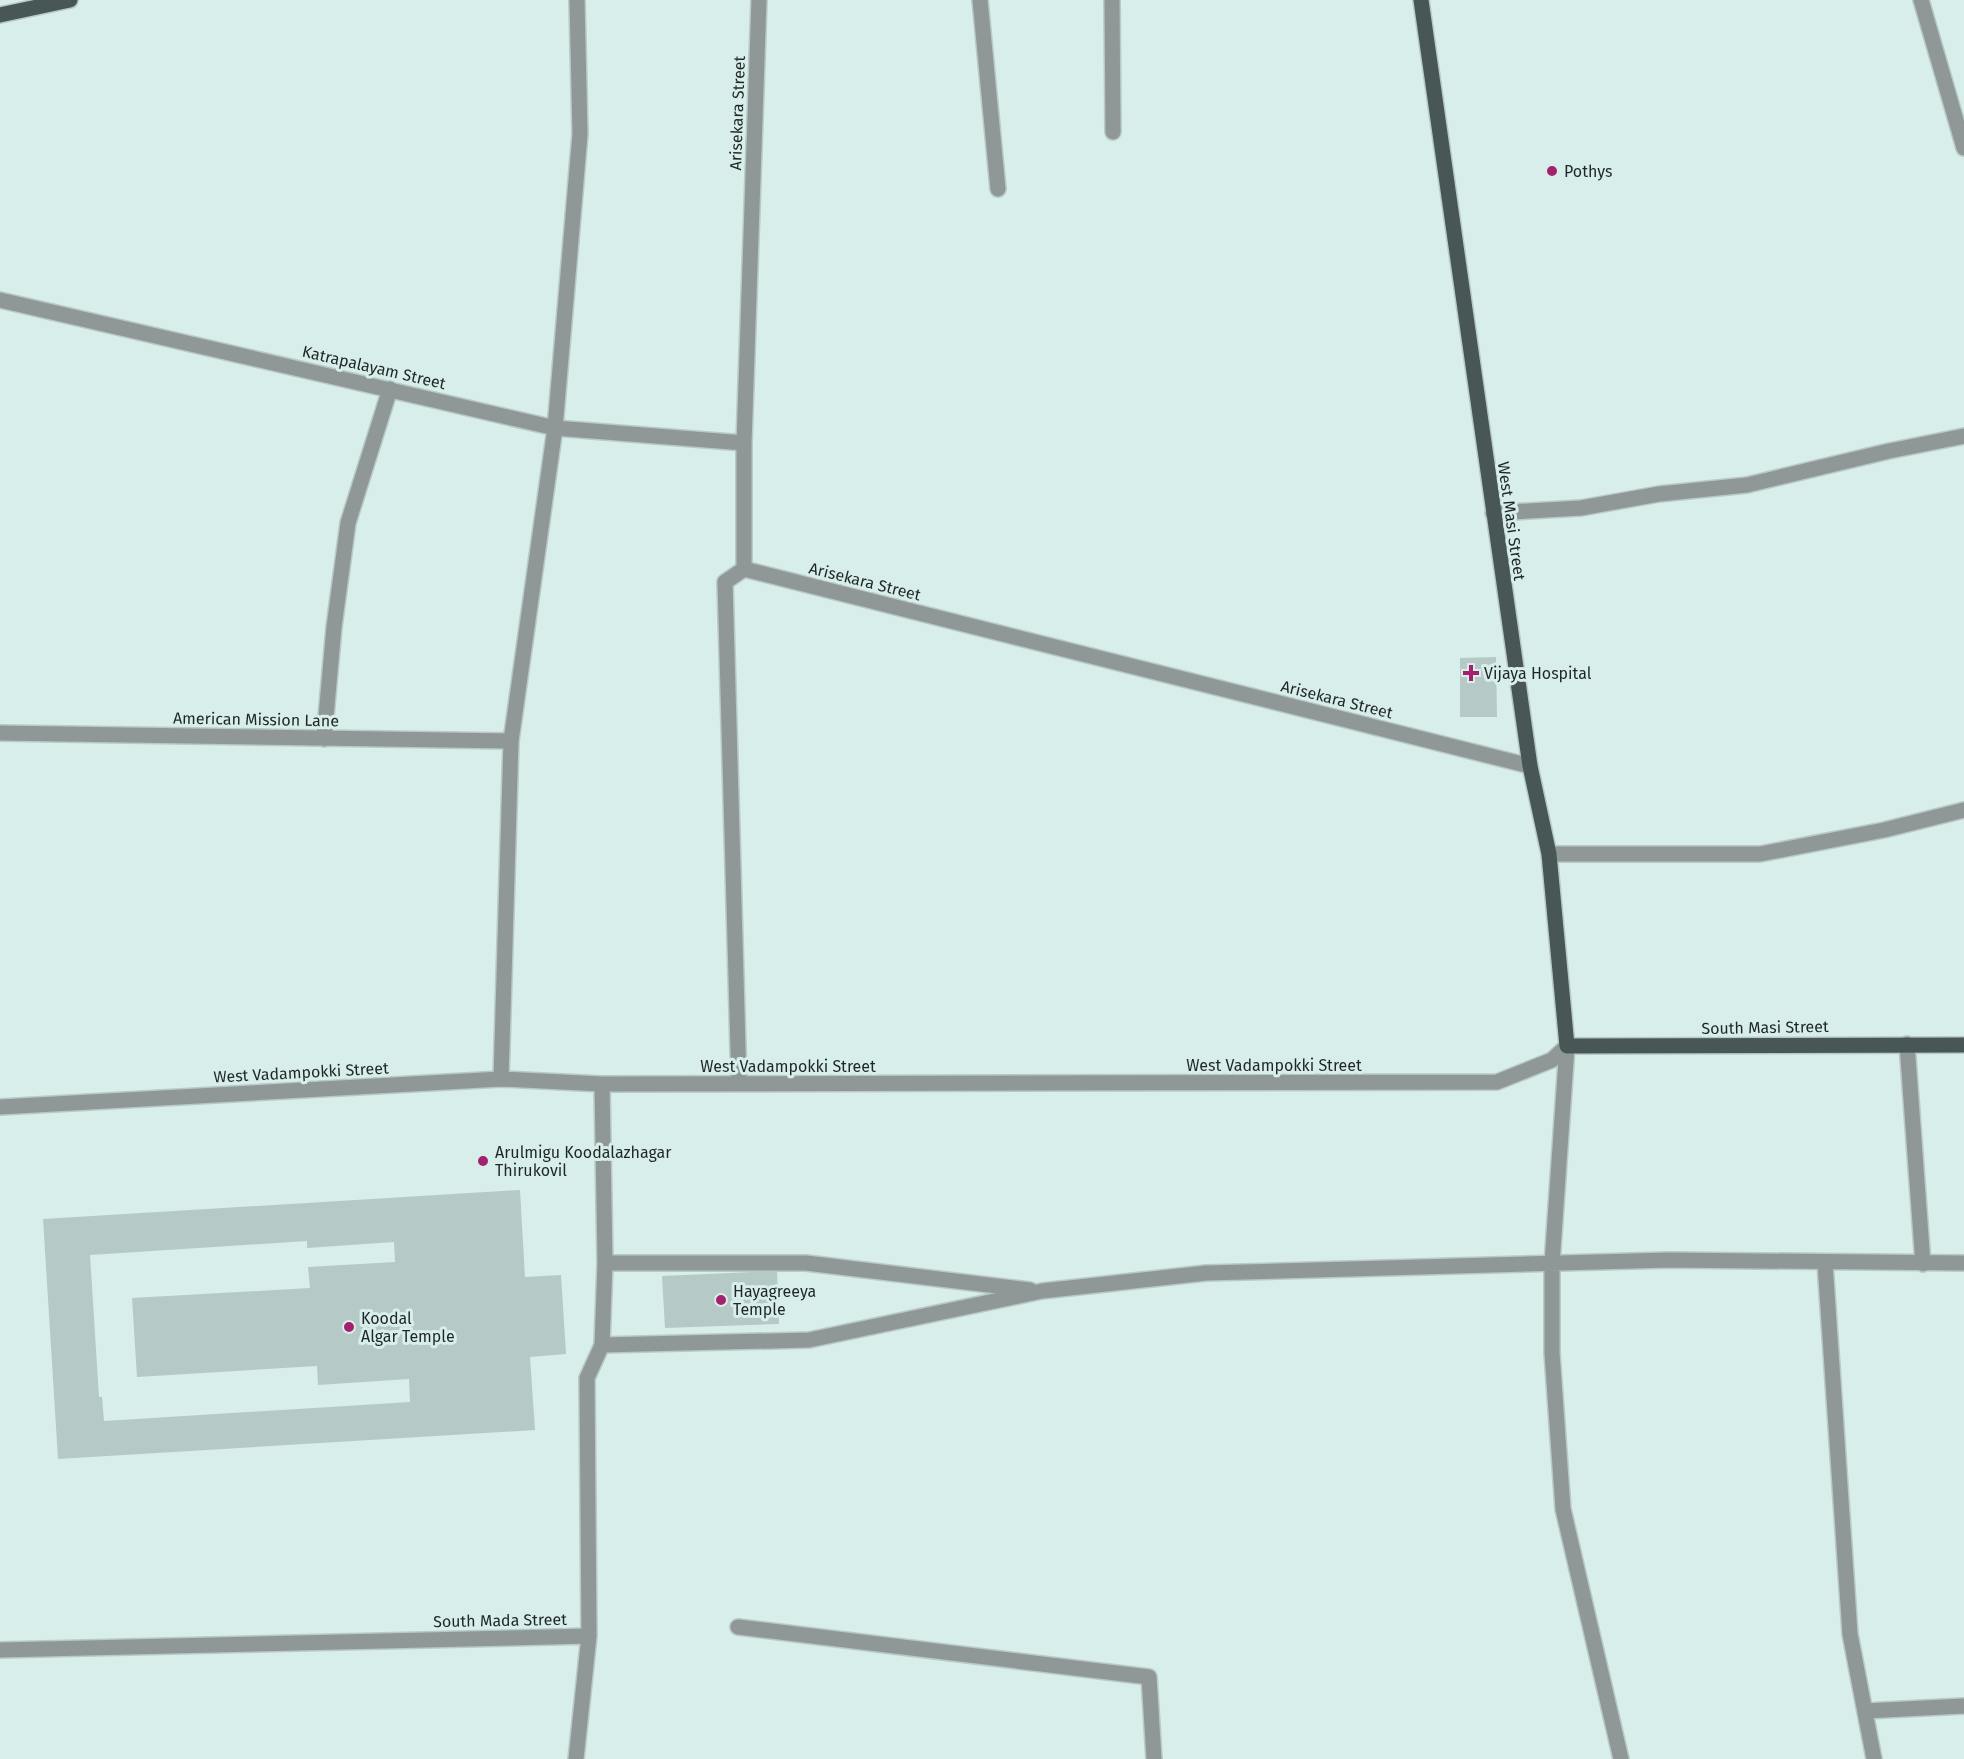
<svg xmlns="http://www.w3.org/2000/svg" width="1964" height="1759" font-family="'Fira Sans',sans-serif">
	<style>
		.building { fill: #b5cac7; fill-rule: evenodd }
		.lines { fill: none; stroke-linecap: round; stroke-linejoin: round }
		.minor-casing { stroke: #b7cac8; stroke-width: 18 }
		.major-casing { stroke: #b7cac8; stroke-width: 18 }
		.minor { stroke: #909897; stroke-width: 15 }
		.major { stroke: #485755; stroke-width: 15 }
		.poi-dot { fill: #a4216f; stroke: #d8eeeb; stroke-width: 2 }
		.labels { text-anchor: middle; stroke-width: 6; stroke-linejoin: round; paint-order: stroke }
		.street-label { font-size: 16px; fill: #1f2726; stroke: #d8eeeb }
		.poi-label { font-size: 16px; fill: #1f2726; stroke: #d8eeeb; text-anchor: start }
	</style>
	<rect width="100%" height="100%" fill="#d8eeeb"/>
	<path class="building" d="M1496,657L1497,717H1460V658Z
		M520,1190L525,1277L561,1275L566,1354L530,1357L535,1430L58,1459L43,1219ZM307,1241V1248L394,1242L395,1262L308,1267L310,1288L132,1298L137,1377L317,1366L318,1385L409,1379L410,1402L104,1421L102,1397H99L90,1255Z
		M777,1271L779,1324L665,1328L662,1276Z"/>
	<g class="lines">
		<defs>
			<path id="minor" d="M759,0L744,443V569L1530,766
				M980,0L998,189
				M1112,0L1113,132
				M1921,0L1964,148
				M0,300L555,428L744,443
				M1493,513L1581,508L1659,494L1747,485L1889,451L1964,436
				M0,733L511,741
				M324,739L334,627L348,523L390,389
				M1549,854H1760L1884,830L1964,810
				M1907,1044L1923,1264
				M1567,1046L1552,1264V1353L1563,1509L1621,1759
				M501,1079L511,741L555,428L580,134L577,0
				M739,1084L725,582L744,569
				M0,1107L501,1079L602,1084L1497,1082L1552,1060L1567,1046
				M605,1263H806L1030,1290
				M1825,1263L1850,1634L1874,1759
				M602,1345L809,1340L1042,1291L1206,1273L1669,1260L1964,1263
				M738,1627L1149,1677L1154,1759
				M0,1650L589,1636L587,1378L602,1345L605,1263L602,1084
				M1865,1711L1964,1706
				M576,1759L589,1636"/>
			<path id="major" d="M1421,0L1530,766L1549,854L1567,1046L1964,1045
				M0,15L70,0"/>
		</defs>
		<use href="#minor" class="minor-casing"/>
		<use href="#major" class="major-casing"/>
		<use href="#minor" class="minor"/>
		<use href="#major" class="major"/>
	</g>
	<g class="poi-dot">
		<circle cx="1552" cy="171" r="6"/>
		<path d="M1468 664h6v6h6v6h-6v6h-6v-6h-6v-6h6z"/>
		<circle cx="483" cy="1161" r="6"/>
		<circle cx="721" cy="1300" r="6"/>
		<circle cx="349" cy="1327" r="6"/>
	</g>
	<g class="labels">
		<g class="street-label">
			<text transform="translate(737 113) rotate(-88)" y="6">Arisekara Street</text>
			<text transform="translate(374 367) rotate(13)" y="6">Katrapalayam Street</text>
			<text transform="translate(1512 521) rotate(82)" y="6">West Masi Street</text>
			<text transform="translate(865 581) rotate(14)" y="6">Arisekara Street</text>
			<text transform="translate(1337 699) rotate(14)" y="6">Arisekara Street</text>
			<text transform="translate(256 719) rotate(1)" y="6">American Mission Lane</text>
			<text transform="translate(1765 1027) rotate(-1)" y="6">South Masi Street</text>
			<text x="1274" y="1071">West Vadampokki Street</text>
			<text x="788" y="1072">West Vadampokki Street</text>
			<text transform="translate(301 1072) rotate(-3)" y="6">West Vadampokki Street</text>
			<text transform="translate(500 1620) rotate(-1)" y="6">South Mada Street</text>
		</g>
		<g class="poi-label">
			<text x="1564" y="177">Pothys</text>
			<text x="1484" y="679">Vijaya Hospital</text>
			<text x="495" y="1158">Arulmigu Koodalazhagar<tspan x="495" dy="18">Thirukovil</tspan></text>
			<text x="733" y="1297">Hayagreeya<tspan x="733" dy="18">Temple</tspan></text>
			<text x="361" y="1324">Koodal<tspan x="361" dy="18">Algar Temple</tspan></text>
		</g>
	</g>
</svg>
